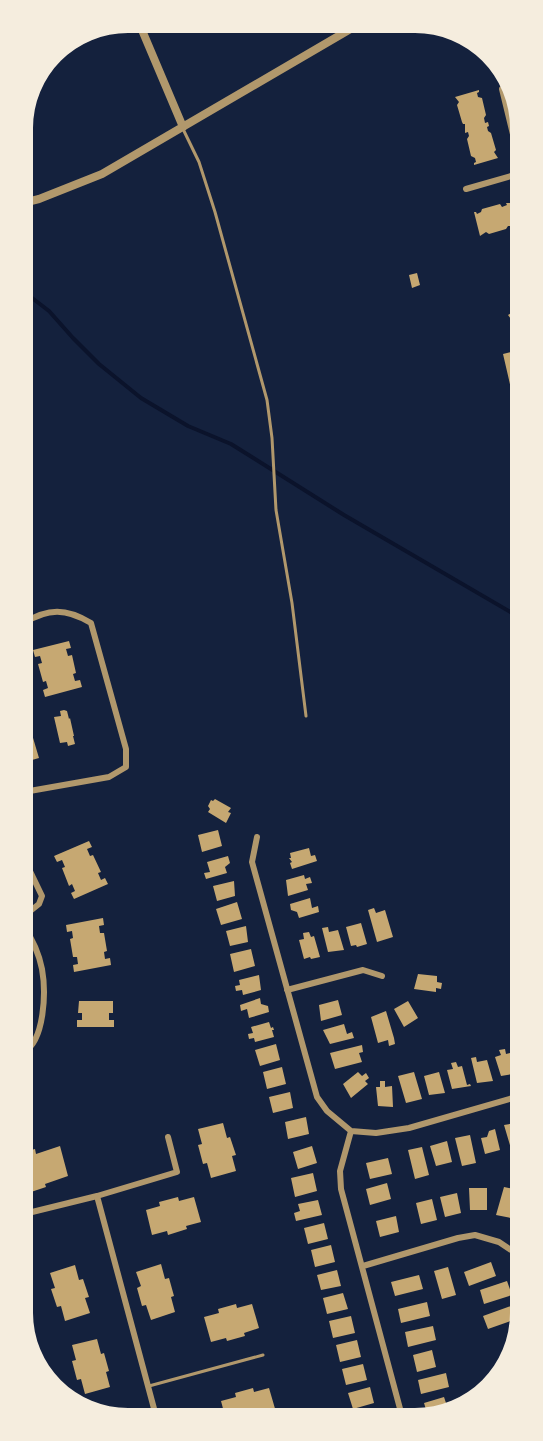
<svg xmlns="http://www.w3.org/2000/svg" width="543" height="1441" font-family="Helvetica,sans-serif">
	<style>
		.lines { fill: none; stroke-linecap: round; stroke-linejoin: round }
		.stream { stroke: #0b132b; stroke-width: 4 }
		.building { fill: #c6a872 }
		.service { stroke: #b1986c; stroke-width: 3 }
		.minor { stroke: #b1986c; stroke-width: 6 }
		.tertiary { stroke: #b1986c; stroke-width: 8 }
	</style>
	<rect width="100%" height="100%" fill="#14213d"/>
	<g class="lines">
		<path class="stream" d="M23,291L49,311L73,338L99,364L141,398L188,426L231,444L344,515L519,617"/>
	</g>
	<path class="building" d="M479,90V92L477,93L478,97L482,98L486,115L484,118L485,123L488,122L489,126L487,127L488,131L491,133L496,150L494,152L498,158L474,165V163L476,162L475,158L471,156L467,139L469,136L468,132L465,133V124H463L462,122L457,105L459,102L455,97Z
		M519,200V223L516,224L517,226H508L506,229L489,234L486,232L480,236L474,212H476L477,214L481,212L482,209L500,204L502,207L507,205L506,203H515V201Z
		M417,273L420,285L412,288L409,275Z
		M519,308V330L508,315Z
		M519,350V419H518L503,354Z
		M69,641L71,648L66,649L68,656L72,655L76,673L73,674L75,681L80,680L82,687L45,697L43,690L48,688L46,681L43,682L38,664L42,663L40,656L35,657L33,650Z
		M64,710L67,711L69,719L70,718L74,736H73L75,744L68,746L67,742L60,743L54,717L61,716L60,711Z
		M28,721L39,758L32,760L30,755L24,757V723Z
		M215,799L231,808L228,812L231,813L226,823L208,812L210,809L208,806L211,800L213,801Z
		M218,830L222,846L202,852L198,835Z
		M89,841L92,847L87,849L90,856L93,855L101,872L98,873L101,880L105,878L108,884L74,899L71,893L75,891L72,884L69,886L62,868L65,867L62,860L57,862L54,856Z
		M309,848L311,856L315,855L317,861L292,869L290,863L292,862L289,858H291L290,853Z
		M228,856L230,863L225,867L227,873L206,879L204,873L210,872L207,862Z
		M304,875L305,879L310,877L312,883L306,884L308,890L288,896L286,880Z
		M234,881L235,896L217,901L213,886Z
		M310,898L312,908L318,906L319,912L299,918L297,912L291,910L290,904Z
		M237,902L242,919L221,925L216,909Z
		M374,908L376,913L385,910L393,937L377,942L368,910Z
		M103,918L104,925L99,926L100,933H104L107,951L104,952L105,959L110,958L111,965L74,972L73,965L78,964L77,957H73L70,939L73,938L72,931L67,932L66,925Z
		M361,923L367,944L357,947L356,945L351,946L346,927Z
		M246,926L248,942L230,946L226,931Z
		M328,927L329,932L338,930L344,950L328,952L322,928Z
		M309,932L311,937L314,936L320,957L311,959L310,957L304,959L299,940L304,939L303,933Z
		M251,949L255,966L234,972L230,954Z
		M418,974L437,976V982L442,983L441,989L436,988V992L414,989Z
		M259,975L261,990L243,995L242,990L236,991L235,986L240,985L239,980Z
		M260,998L261,1004L268,1006L269,1012L249,1018L247,1009L241,1011L240,1005Z
		M338,1000L342,1015L321,1021L319,1005Z
		M79,1001H113V1013H109V1020H114V1027H77V1020H82V1013H78Z
		M408,1001L418,1018L404,1027L394,1009Z
		M386,1011L394,1038L395,1044L389,1046L388,1040L378,1043L371,1017Z
		M269,1022L271,1028L273,1027L274,1030H272L274,1037L255,1042L254,1038L249,1039L248,1034L253,1033L251,1027Z
		M344,1024L347,1034L352,1032L354,1038L330,1044L323,1030Z
		M276,1044L280,1060L260,1066L255,1050Z
		M362,1045L363,1052L359,1053L362,1062L335,1069L330,1053Z
		M505,1049L506,1054L510,1053L515,1072L518,1071L519,1073L501,1076L495,1057L501,1055L499,1050Z
		M476,1057L477,1062L487,1060L493,1081L477,1083L471,1058Z
		M456,1062L458,1067L462,1066L467,1085L470,1084L471,1086L452,1089L447,1070L453,1069L451,1063Z
		M282,1067L286,1084L267,1089L263,1072Z
		M358,1072L362,1076L366,1073L369,1078L365,1081L368,1084L351,1098L343,1084Z
		M414,1072L422,1099L406,1103L398,1076Z
		M439,1072L445,1093L429,1095L424,1076Z
		M380,1081H385V1087L392,1086L393,1107L378,1106L376,1087H380Z
		M290,1092L293,1108L273,1113L269,1097Z
		M306,1117L309,1134L288,1139L285,1122Z
		M223,1123L227,1138L230,1137L236,1155L232,1156L236,1171L211,1178L207,1163L203,1164L198,1145L202,1144L198,1129Z
		M515,1123V1126L519,1125L520,1144L517,1145L518,1150L512,1152L504,1125Z
		M495,1129L500,1150L485,1154L481,1138L487,1137L489,1131Z
		M470,1135L476,1163L462,1166L455,1138Z
		M447,1141L452,1162L436,1166L430,1146Z
		M60,1146L68,1176L45,1184L46,1187L28,1193L27,1189L24,1190V1152L35,1149L36,1154Z
		M312,1146L317,1163L298,1169L293,1152Z
		M422,1147L429,1175L415,1179L408,1150Z
		M388,1158L392,1174L370,1179L366,1163Z
		M313,1173L317,1191L295,1197L291,1178Z
		M387,1183L391,1199L370,1205L366,1189Z
		M504,1187L518,1190L511,1218L496,1215Z
		M469,1188H487V1210H470Z
		M457,1193L461,1213L445,1217L440,1197Z
		M178,1197L179,1201L194,1197L201,1222L186,1226L187,1229L168,1235L167,1231L152,1235L146,1210L160,1206L159,1202Z
		M432,1199L437,1220L421,1224L416,1203Z
		M318,1200L322,1215L296,1221L294,1213L300,1211L298,1204Z
		M396,1216L399,1232L380,1237L376,1221Z
		M324,1223L328,1239L308,1244L304,1228Z
		M25,1245L30,1262L25,1264L24,1246Z
		M331,1245L335,1262L315,1267L311,1250Z
		M491,1262L496,1276L469,1286L464,1272Z
		M161,1264L165,1279L169,1278L174,1296L171,1297L175,1312L151,1320L146,1305L142,1306L137,1288L141,1286L136,1272Z
		M75,1265L79,1280L83,1279L89,1297L85,1298L90,1313L65,1321L61,1306L57,1307L51,1289L55,1288L50,1273Z
		M448,1267L456,1295L442,1299L434,1271Z
		M337,1270L341,1286L321,1290L317,1275Z
		M419,1275L423,1289L395,1296L391,1282Z
		M507,1281L512,1295L484,1304L480,1290Z
		M343,1293L348,1309L327,1314L323,1298Z
		M427,1302L430,1316L401,1323L398,1309Z
		M236,1304L237,1308L252,1304L259,1328L244,1333L245,1336L227,1341L226,1338L211,1342L204,1317L219,1313L218,1309Z
		M511,1306L516,1319L488,1329L483,1316Z
		M351,1316L355,1333L333,1338L329,1321Z
		M433,1326L436,1340L408,1347L405,1332Z
		M97,1339L101,1354L104,1353L109,1371L106,1372L110,1387L85,1394L81,1379L77,1380L72,1361L76,1360L72,1345Z
		M357,1340L361,1357L340,1362L336,1345Z
		M432,1350L436,1367L417,1372L413,1355Z
		M363,1364L367,1380L346,1385L342,1369Z
		M446,1373L449,1387L421,1394L418,1380Z
		M370,1387L374,1403L353,1409L348,1393Z
		M253,1388L254,1392L269,1388L276,1412L260,1416H225L221,1401L236,1397L235,1393Z
		M444,1397L448,1409L436,1416H428L424,1403Z
		M376,1410L377,1416H355Z"/>
	<g class="lines">
		<path class="service" d="M183,129L199,162L215,212L267,400L272,438L276,510L292,603L306,716
			M149,1386L263,1355"/>
		<path class="minor" d="M502,89L518,155
			M466,189L518,174
			M24,623C48,608 66,608 91,623L126,749V767L109,777L24,792
			M257,837L252,862L317,1097L327,1111L351,1131L340,1171L341,1189L402,1416
			M24,865L28,867L42,896L39,904L24,916
			M24,927C33,940 39,954 42,969C46,991 45,1040 24,1052
			M287,990L363,970L382,976
			M351,1131L376,1133L409,1128L520,1096
			M97,1196L177,1172L168,1137
			M24,1214L97,1196L156,1416
			M363,1266L458,1238L475,1235L499,1242L520,1256"/>
		<path class="tertiary" d="M139,23L183,127
			M23,203L39,199L102,174L359,24"/>
	</g>
	<path d="M0 0H543V1441H0ZM128 33H415A95 95 0 0 1 510 128V1313A95 95 0 0 1 415 1408H128A95 95 0 0 1 33 1313V128A95 95 0 0 1 128 33Z" fill="#f5edde" fill-rule="evenodd"/>
</svg>
